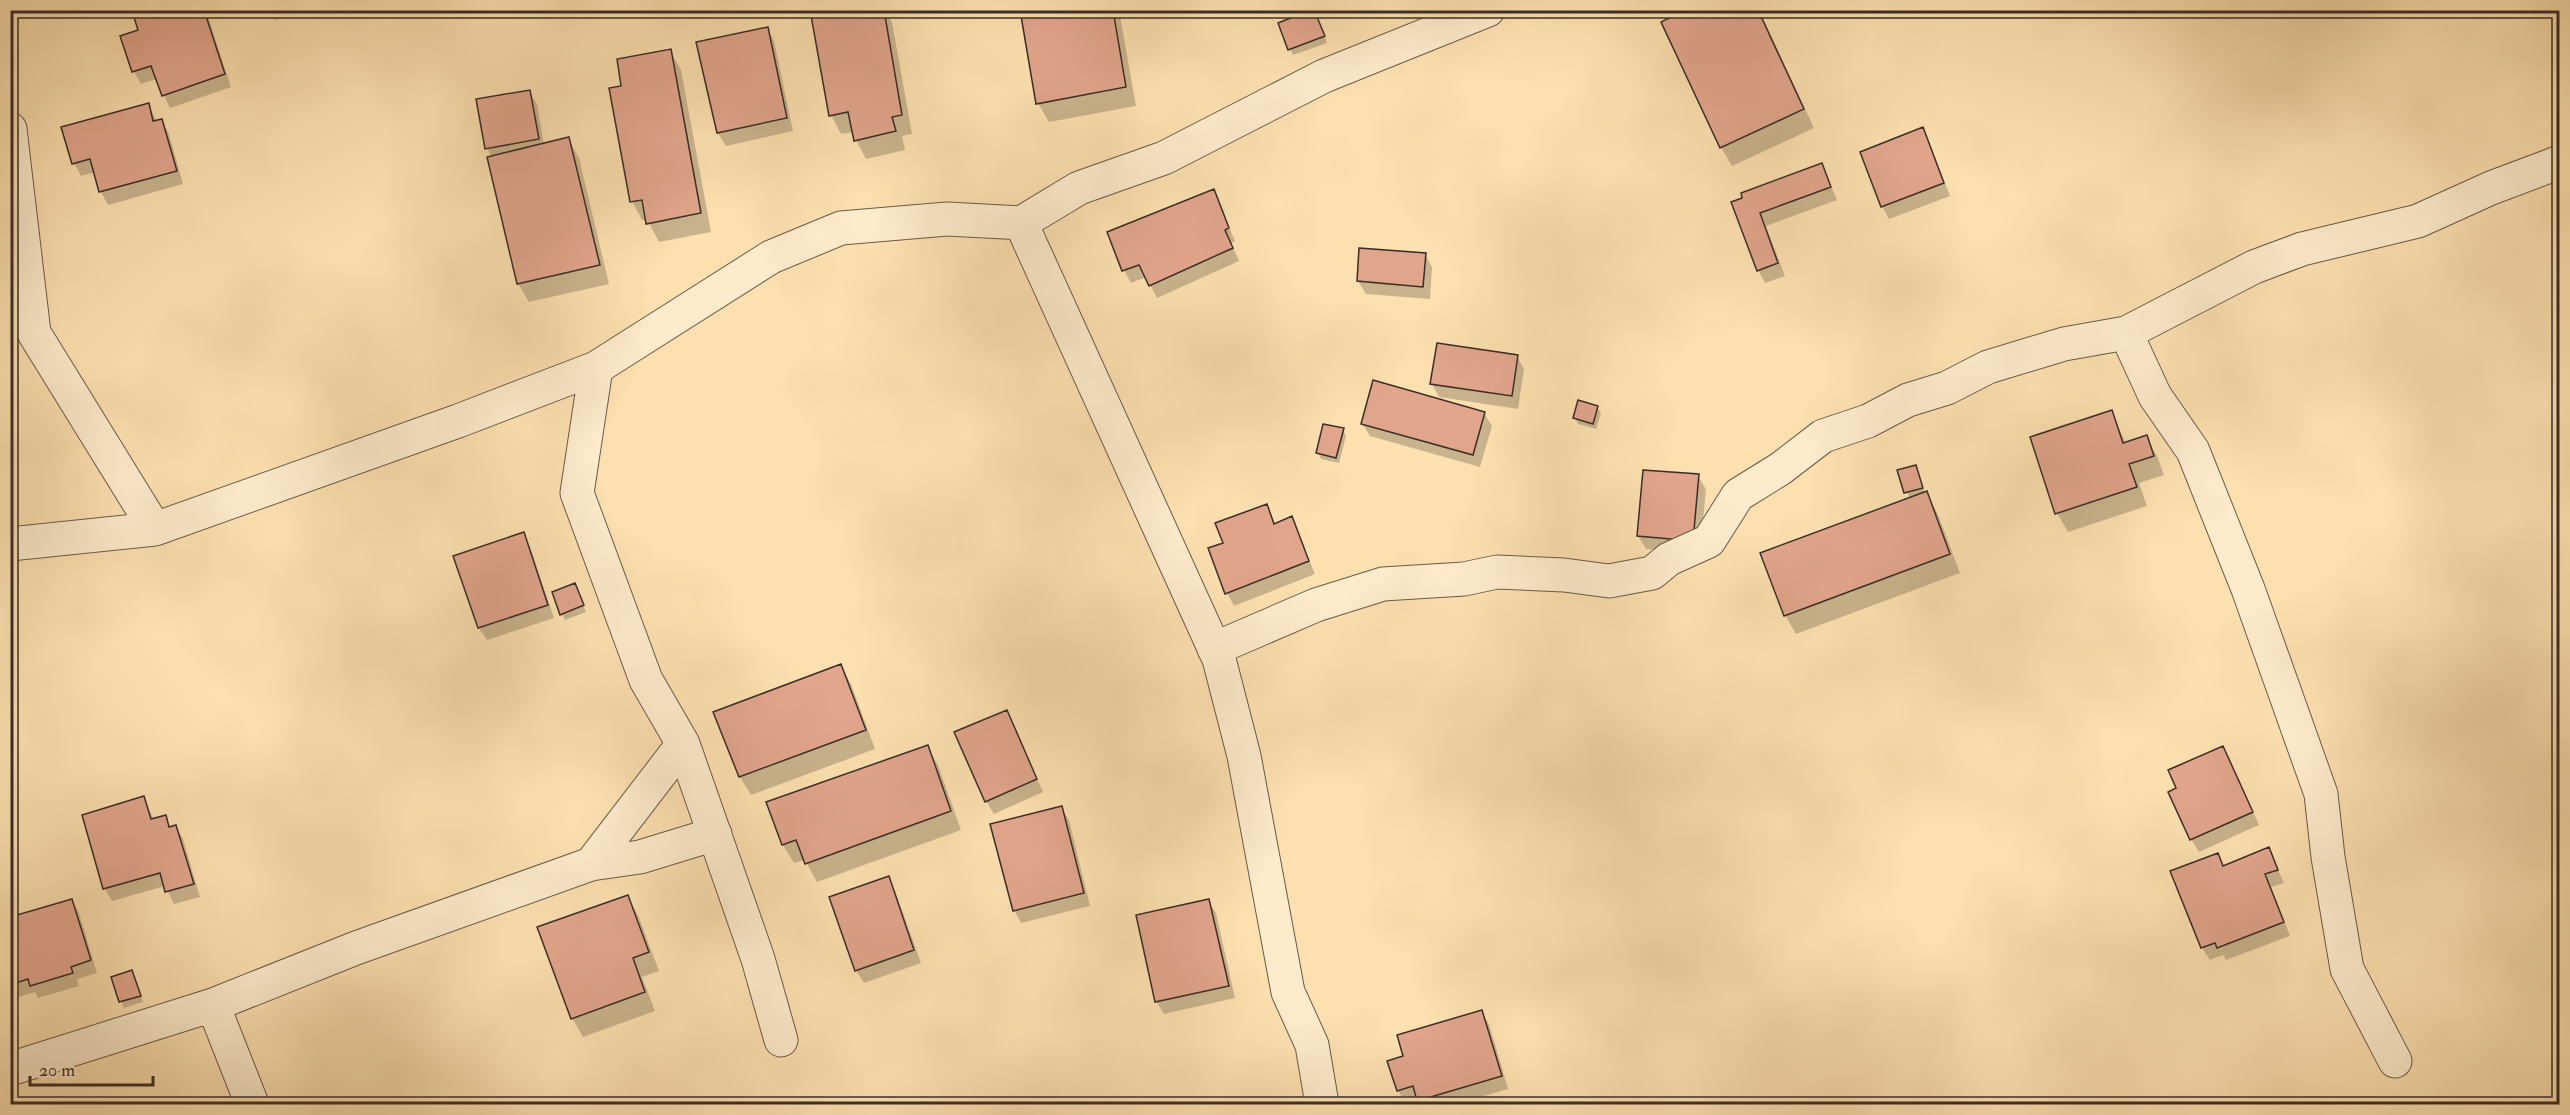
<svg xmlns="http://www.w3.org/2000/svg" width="2570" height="1115" font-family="'IM FELL Double Pica',serif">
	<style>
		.shadow { fill: #0003 }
		.building { fill: #e1a58c; stroke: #3a2d27; stroke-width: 1.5 }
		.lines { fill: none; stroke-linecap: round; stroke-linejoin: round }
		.minor-casing { stroke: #6a5a49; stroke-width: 35 }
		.minor { stroke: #fdebcc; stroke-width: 33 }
	</style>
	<rect width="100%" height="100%" fill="#fce0b0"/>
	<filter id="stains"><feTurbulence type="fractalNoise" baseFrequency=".00333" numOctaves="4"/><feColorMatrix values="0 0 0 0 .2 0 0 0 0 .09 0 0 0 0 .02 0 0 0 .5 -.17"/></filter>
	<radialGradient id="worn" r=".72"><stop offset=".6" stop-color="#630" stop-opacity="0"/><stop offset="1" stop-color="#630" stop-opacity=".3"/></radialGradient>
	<path class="shadow" d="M139,10H206L231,87L170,108L156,79L141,84L134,72L122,37L140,31L134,12Z
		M269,10H338L274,20Z
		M812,10H885L892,22L912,134L902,136L905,150L866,159L856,140L854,132L841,134L831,115Z
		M1021,10H1119L1136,106L1049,122L1038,103Z
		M1688,10H1759L1814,128L1732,166L1721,147Z
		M1317,17L1327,43L1293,55L1290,49Z
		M767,29L774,41L793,131L726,146L718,133L698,43Z
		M670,51L681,70L711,232L659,242L647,219L642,220L632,201L623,87Z
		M529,92L537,104L544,145L568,139L579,158L609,284L529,302L518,283L492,158L487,148Z
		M148,105L157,122L162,121L169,134L183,184L108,205L101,192L95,172L81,176L74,163Z
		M1922,129L1929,142L1950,196L1889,219L1882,206Z
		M1822,165L1837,200L1766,226L1785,276L1765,283L1758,270L1733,203Z
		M1213,191L1235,241L1231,243L1239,261L1157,298L1146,277L1131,283L1124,270Z
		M1425,254L1432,267L1430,299L1366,294L1358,281Z
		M1517,356L1524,369L1518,409L1439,397L1432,384Z
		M1597,407L1601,413L1596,429L1578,424L1575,418Z
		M2111,412L2126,444L2146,437L2157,456L2164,475L2139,483L2147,506L2068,532L2057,513Z
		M1484,413L1492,426L1480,467L1370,436L1362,423Z
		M1343,430L1346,436L1339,463L1321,459L1318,452Z
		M1915,467L1925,493L1937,512L1960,573L1796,634L1785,615L1910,499L1899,471Z
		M1698,476L1706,489L1700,553L1646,549L1638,536Z
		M1266,505L1276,525L1291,518L1315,574L1234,606L1227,593L1224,544Z
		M523,534L530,547L554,618L487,640L479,628L455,557Z
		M578,591L586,612L565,620L562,614Z
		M840,665L851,684L875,749L751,795L740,777L715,713Z
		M1006,712L1043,792L994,814L986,801Z
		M927,747L938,765L961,830L817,882L805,860L794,863L783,845Z
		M2223,747L2259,825L2199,852L2191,839L2178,789Z
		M143,798L154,820L165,817L171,828L176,827L183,839L200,897L174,904L165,886L112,901L105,889L84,816Z
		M1061,808L1069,820L1090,906L1021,923L1014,910Z
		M2269,849L2284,883L2271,887L2290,936L2226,960L2223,955L2210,960L2202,948L2172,872L2217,855L2224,867Z
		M888,878L895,891L921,963L864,983L856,970Z
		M627,897L638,915L659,971L642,977L655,1011L583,1037L572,1018Z
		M1208,900L1216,913L1235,998L1164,1014L1156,1001Z
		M72,901L79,913L97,973L77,979L79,986L38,998L35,992L16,998L10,988V919Z
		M132,972L143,1002L124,1008L113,978Z
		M1481,1012L1489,1024L1508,1089L1456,1104H1420L1418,1099L1405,1103L1398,1090L1405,1057Z"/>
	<path class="building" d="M204,10L225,74L162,96L151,66L132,72L120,36L138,30L132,11Z
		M810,10H884L902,115L892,117L896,131L854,141L848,112L829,116Z
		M1020,10H1113L1126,87L1036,104Z
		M1311,10H1314L1325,36L1288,50L1278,23Z
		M1685,10H1758L1804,109L1720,148L1661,22Z
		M768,27L787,118L717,133L696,42Z
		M671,49L701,213L646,224L642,200L630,202L609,88L621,86L617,59Z
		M530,90L539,139L485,149L476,99Z
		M149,103L153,121L162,119L177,171L99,192L90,159L72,164L61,127Z
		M1923,127L1944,183L1881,207L1860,152Z
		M569,137L600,265L517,284L487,157Z
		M1822,163L1831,187L1760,213L1778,263L1757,271L1731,202L1742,198L1741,193Z
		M1214,189L1229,228L1225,230L1233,248L1149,286L1139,265L1122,271L1107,232Z
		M1359,248L1426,253L1423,287L1357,281Z
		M1437,343L1518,355L1512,396L1430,384Z
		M1373,380L1485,412L1473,455L1361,424Z
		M1578,400L1598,406L1593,424L1573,418Z
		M2112,410L2123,443L2147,435L2154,456L2129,464L2137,487L2055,514L2030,437Z
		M1323,424L1344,428L1336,458L1316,453Z
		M1916,465L1923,488L1904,493L1897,470Z
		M1643,470L1699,474L1693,541L1637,536Z
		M1927,491L1950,554L1784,616L1760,553Z
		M1267,504L1274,524L1292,516L1309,561L1225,594L1208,548L1223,543L1215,523Z
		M524,532L548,605L478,628L453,556Z
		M575,583L584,605L560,615L552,592Z
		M841,664L866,730L739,777L713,712Z
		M1007,710L1037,779L985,802L954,732Z
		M928,745L951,811L805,864L796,840L782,845L766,802Z
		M2223,746L2253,812L2190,840L2168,792L2176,788L2168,770Z
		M144,796L151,819L166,815L169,827L176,825L194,884L165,892L160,873L103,889L82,815Z
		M1062,806L1084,893L1013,911L990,824Z
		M2269,847L2278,870L2265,874L2284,922L2217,948L2215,943L2201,948L2170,871L2218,853L2223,866Z
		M889,876L914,950L855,971L829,897Z
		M628,895L649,952L633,958L645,992L571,1019L537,927Z
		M72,899L91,960L71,967L73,973L30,986L28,979L10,985V917Z
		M1209,899L1229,986L1155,1002L1136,915Z
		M132,970L141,996L119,1002L111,977Z
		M1482,1010L1502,1076L1417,1101L1413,1086L1397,1091L1387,1061L1403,1056L1397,1035Z"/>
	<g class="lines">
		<defs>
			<path id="minor" d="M10,129L34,333L155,529
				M1021,223L1219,659L1244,756L1288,992L1312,1045L1322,1104
				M2126,333L2155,396L2193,451L2248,589L2321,794L2328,857L2347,969L2395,1061
				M596,368L577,493L646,680L683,744L758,959L781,1040
				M10,544L155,529L458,421L596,368L771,257L841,228L947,219L1021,223L1079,188L1164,158L1324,76L1488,10
				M1214,649L1316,605L1383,584L1464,579L1497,572L1564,575L1609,581L1652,573L1669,559L1709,541L1738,495L1780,469L1823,436L1868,421L1908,400L1947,388L1988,367L2064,344L2126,333L2254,267L2302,249L2418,221L2491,188L2560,162
				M591,864L683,744
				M213,1005L252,1104
				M10,1069L213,1005L356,948L591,864L640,857L715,834"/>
		</defs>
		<use href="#minor" class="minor-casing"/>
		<use href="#minor" class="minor"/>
	</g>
	<rect width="2570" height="1115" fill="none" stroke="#fce0b0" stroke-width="36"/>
	<rect x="12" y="12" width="2546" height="1091" fill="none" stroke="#3a2d27" stroke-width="3"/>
	<rect x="18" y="18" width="2534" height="1079" fill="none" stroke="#3a2d27" stroke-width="1.5"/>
	<path d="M30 1076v9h123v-9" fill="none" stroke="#3a2d27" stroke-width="3"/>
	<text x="39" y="1076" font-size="18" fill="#3a2d27" stroke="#fdebcc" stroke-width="4.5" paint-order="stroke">20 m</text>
	<rect width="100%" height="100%" filter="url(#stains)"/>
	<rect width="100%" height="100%" fill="url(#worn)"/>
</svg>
